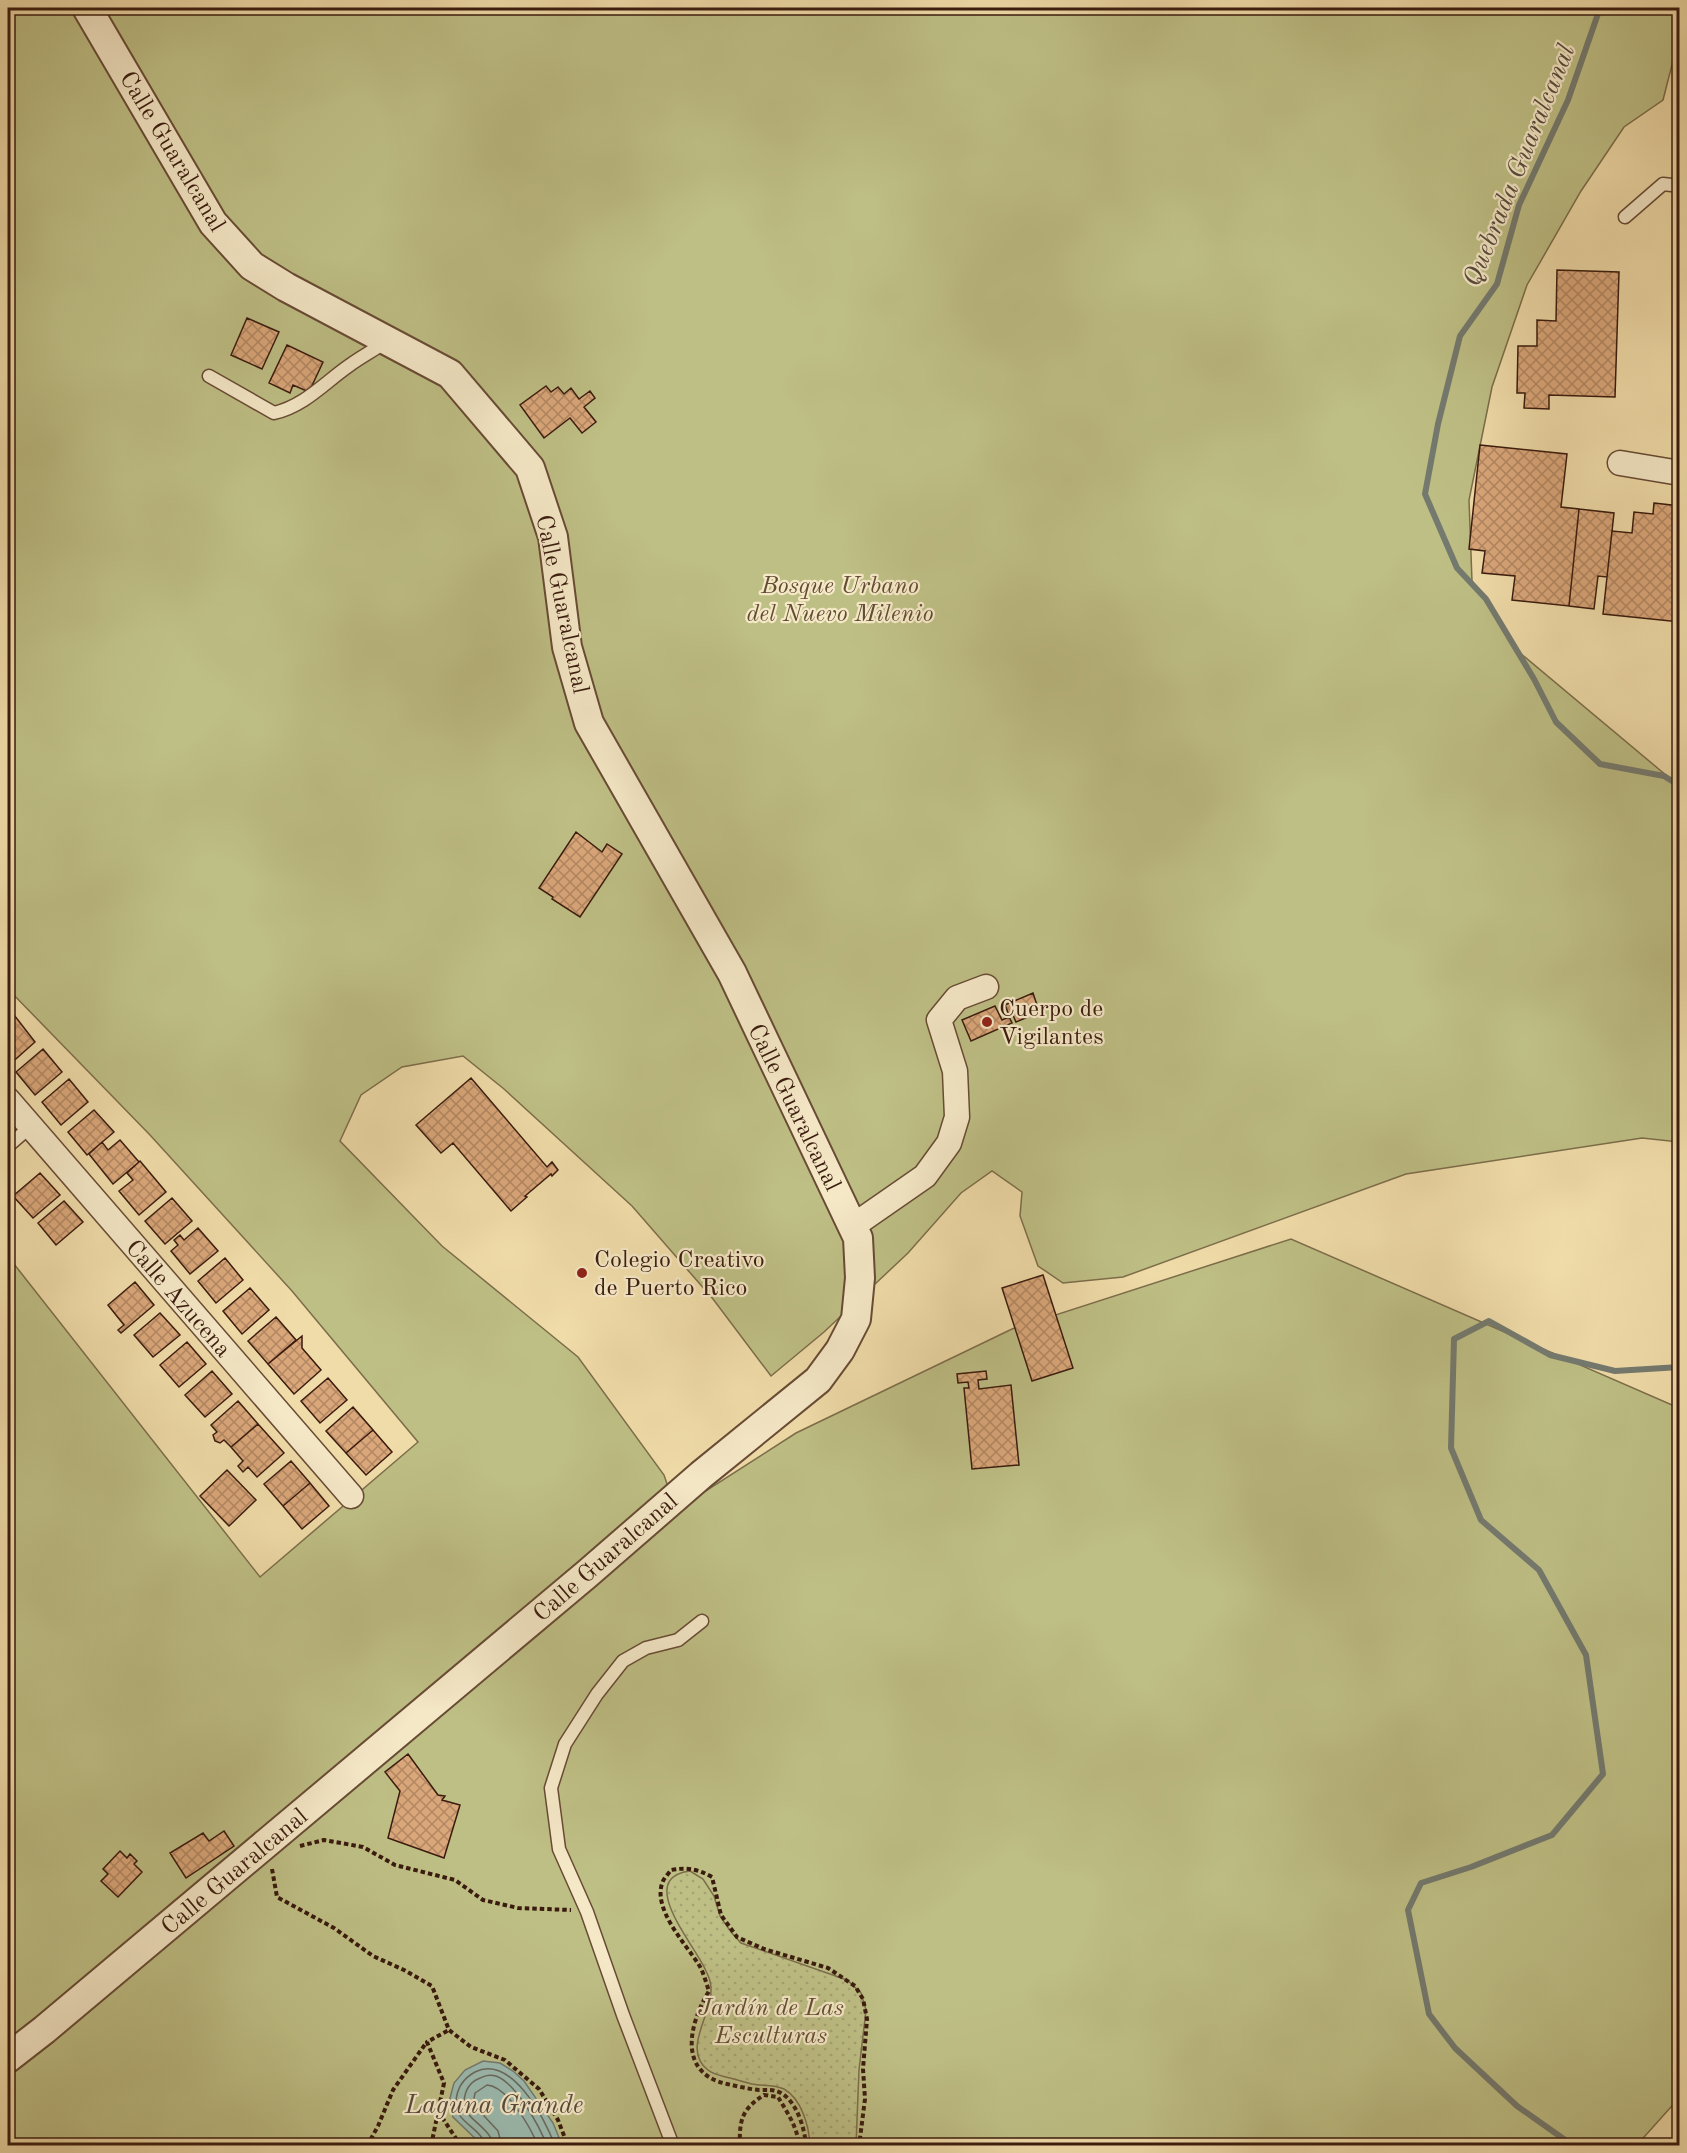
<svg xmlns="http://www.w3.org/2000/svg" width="1687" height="2153" font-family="'Old Standard TT',serif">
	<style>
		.park { fill: #bebf85; stroke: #7c6d4a; stroke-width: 1.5 }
		.garden { fill: url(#garden-dots); stroke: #7c6d4a; stroke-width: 1.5 }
		.water { fill: #9bbaaf; stroke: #747a6f; stroke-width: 1.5 }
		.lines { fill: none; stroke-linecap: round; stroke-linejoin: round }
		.shore { stroke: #6a6a5e; stroke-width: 1.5 }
		.stream { stroke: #747a6f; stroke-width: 6 }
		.building { fill: url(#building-cross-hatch); stroke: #3a1b0e; stroke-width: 1.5 }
		.service-casing { stroke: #684b35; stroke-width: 15 }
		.minor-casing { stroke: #684b35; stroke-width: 27 }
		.tertiary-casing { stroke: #684b35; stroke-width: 32 }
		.path { stroke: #3a1b0e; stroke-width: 4; stroke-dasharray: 4.5 3; stroke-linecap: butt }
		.service { stroke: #f5e8c7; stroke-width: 12 }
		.minor { stroke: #f5e8c7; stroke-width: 24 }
		.tertiary { stroke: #f5e8c7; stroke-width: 28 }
		.poi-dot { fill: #8f2418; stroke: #f5e8c7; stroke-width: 2 }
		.labels { text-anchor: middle; stroke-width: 4.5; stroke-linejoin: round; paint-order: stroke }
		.street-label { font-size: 24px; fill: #3a1b0e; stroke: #f5e8c7 }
		.park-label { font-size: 24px; font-style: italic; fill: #624c32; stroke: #f5e8c7 }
		.poi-label { font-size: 24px; fill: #3a1b0e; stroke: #f5e8c7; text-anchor: start }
		.water-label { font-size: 26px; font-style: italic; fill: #574b3e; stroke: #f5e8c7 }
	</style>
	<defs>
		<pattern id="garden-dots" width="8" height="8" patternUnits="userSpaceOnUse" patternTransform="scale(1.5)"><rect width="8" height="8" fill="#bebf85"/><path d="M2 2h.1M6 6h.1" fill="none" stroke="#a4a472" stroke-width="1.8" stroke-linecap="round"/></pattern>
		<pattern id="building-cross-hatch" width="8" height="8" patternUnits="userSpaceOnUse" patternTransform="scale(1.5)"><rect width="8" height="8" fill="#daa77a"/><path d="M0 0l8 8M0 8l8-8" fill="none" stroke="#b28762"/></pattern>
	</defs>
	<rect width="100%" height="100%" fill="#f0dca9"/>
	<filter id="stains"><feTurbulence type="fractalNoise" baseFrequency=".00333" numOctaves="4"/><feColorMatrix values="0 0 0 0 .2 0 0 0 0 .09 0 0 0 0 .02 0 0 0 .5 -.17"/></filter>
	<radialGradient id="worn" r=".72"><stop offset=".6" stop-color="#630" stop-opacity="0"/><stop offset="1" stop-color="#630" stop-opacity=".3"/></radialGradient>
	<path class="park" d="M8,8H1679V48L1676,49L1663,100L1624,127L1581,191L1527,285L1492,387L1469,500L1472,581L1520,653L1679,786V1142L1642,1138L1406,1174L1123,1277L1063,1283L1038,1266L1020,1216L1022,1192L992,1171L961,1193L908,1253L824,1332L771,1376L713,1299L632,1206L504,1089L463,1056L402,1067L361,1095L340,1141L442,1246L578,1357L664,1475L676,1510L796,1433L1012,1329L1291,1239L1679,1408V2098L1636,2146H8V1298L14,1264L260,1577L418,1442L292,1291L150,1135L8,989Z"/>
	<path class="garden" d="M690,1871L703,1879L714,1896L720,1916L731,1932L741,1943L847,1980L861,1993L866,2010L859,2070L856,2145H810C809,2127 802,2099 784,2089C774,2084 762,2086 752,2084C745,2082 737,2080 730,2078C723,2076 714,2075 708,2070C681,2049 713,2014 711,1988C711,1983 708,1975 706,1971C696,1946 634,1878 690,1871Z"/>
	<path class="water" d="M483,2061L500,2063L513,2071L524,2081L553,2123L562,2145H482L453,2117L449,2102L454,2083L465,2070Z"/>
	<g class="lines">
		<path class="shore" d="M485,2146C483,2128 453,2122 456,2101C457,2088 464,2078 475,2072C511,2054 545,2118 555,2146
			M493,2146C492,2127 461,2118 464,2101C465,2091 469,2083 478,2079C484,2076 489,2074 496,2076C516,2083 540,2127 547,2146
			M502,2146L498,2131L473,2104L475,2093L487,2085C507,2086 531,2128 538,2146"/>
		<path class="stream" d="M1600,8L1568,100L1519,205L1497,284L1460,336L1438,424L1425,494L1457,568L1486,599L1534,679L1556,722L1600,764L1664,776L1680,786
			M1569,2146L1568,2142L1517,2106L1455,2048L1429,2014L1408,1910L1421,1883L1471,1867L1552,1835L1603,1774L1586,1655L1539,1570L1481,1520L1451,1448L1454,1339L1489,1321L1550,1355L1615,1371L1680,1367"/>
	</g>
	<path class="building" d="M1557,270L1619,272L1615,397L1549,395V409L1524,408L1525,393H1517L1518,346H1537V320L1556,321Z
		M247,318L279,332L262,369L231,355Z
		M287,345L323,362L309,392L293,385L290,393L269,383Z
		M546,386L551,392L558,387L564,394L571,388L579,399L590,391L595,398L584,407L596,422L582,433L570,418L544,438L520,405Z
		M1480,445L1567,454L1561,507L1579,509L1569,606L1512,600L1515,576L1482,573L1485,551L1469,549Z
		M1654,503L1680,506V622L1603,614L1612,531L1632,533L1634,512L1653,514Z
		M1579,509L1614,513L1607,577L1598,576L1594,609L1569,606Z
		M576,832L602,852L607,844L622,854L580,917L552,899L553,897L539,888Z
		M1033,993L1037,1005L1025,1010L1028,1017L1016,1022L1012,1013L1009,1015L1005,1005Z
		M995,1006L1002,1020L1009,1017L1012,1023L971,1041L962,1020Z
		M11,1011L35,1042L9,1065L8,1014Z
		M43,1049L62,1072L35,1095L16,1072Z
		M471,1078L547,1167L552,1162L558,1170L552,1176L551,1174L525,1196L527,1197L511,1211L453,1143L441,1153L416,1125Z
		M69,1079L88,1102L61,1125L42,1102Z
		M94,1110L114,1132L87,1155L68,1132Z
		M120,1140L139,1162L113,1184L89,1154L102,1142L108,1150Z
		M140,1161L166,1192L139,1215L119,1191L133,1180L127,1173Z
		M40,1173L60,1195L33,1218L13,1196Z
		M172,1198L192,1221L165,1244L145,1221Z
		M64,1201L83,1222L56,1245L38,1223Z
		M198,1228L218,1251L190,1274L171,1251L178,1245L174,1240L180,1235L184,1240Z
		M225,1258L243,1280L216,1303L198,1281Z
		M1043,1275L1073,1368L1032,1381L1002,1288Z
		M135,1282L154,1305L121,1333L118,1330L124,1325L108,1305Z
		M250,1288L269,1310L242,1334L223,1311Z
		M160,1313L180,1335L153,1357L134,1335Z
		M276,1317L296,1340L268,1364L248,1341Z
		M302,1336V1348L321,1370L294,1394L268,1364Z
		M187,1342L206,1364L179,1387L160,1365Z
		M212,1371L232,1394L205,1417L185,1395Z
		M986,1371L987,1379L978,1380L979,1389L1011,1385L1019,1465L972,1469L964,1388H969L968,1382L958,1383L957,1374Z
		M328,1378L347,1400L320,1423L301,1401Z
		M238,1401L258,1424L231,1447L224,1440L220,1443L215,1441L213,1435L217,1432L211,1425Z
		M353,1407L373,1430L346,1453L326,1431Z
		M258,1424L284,1453L257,1477L248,1467L243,1472L238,1466L243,1461L231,1447Z
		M373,1430L392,1452L366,1475L346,1453Z
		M291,1461L310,1483L283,1506L264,1484Z
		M227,1470L256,1500L229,1526L200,1496Z
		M310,1483L329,1506L302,1529L283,1506Z
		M408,1754L438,1795L445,1796L442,1800L460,1805L444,1858L388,1838L400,1791L385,1772Z
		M224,1831L234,1846L186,1878L170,1853L203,1833L209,1841Z
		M120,1851L127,1858L130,1854L137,1861L134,1864L142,1872L118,1897L101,1881L108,1874L103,1869Z"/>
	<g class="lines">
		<defs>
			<path id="service" d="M1625,217L1663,184L1680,186
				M209,376L274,413C305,406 325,382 350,365C362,356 375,350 386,341
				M8,1146L30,1127
				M673,2146L623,2015L587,1912L559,1849L551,1788L565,1744L597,1694L623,1661L646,1648L678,1640L702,1621"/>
			<path id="minor" d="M1620,463L1680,473
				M8,1100L351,1496
				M853,1226L925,1176L949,1143L957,1117L955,1071L939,1020L957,998L986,987"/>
			<path id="tertiary" d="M8,2058L44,2030L587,1574L701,1475L818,1380L840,1350L856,1319L860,1278L858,1238L732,973L589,723L567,647L553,537L530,468L450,374L286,287L252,266L213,223L87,8"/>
		</defs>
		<use href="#service" class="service-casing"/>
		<use href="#minor" class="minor-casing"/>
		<use href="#tertiary" class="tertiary-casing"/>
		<path class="path" d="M300,1846L324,1840L363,1847L395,1865L455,1880L483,1900L518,1908L571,1910
			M272,1869L277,1897L334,1928L373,1956L404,1970L432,1986L449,2030L471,2047L505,2060L539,2089L558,2120L568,2146
			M438,2111L457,2140L465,2146
			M367,2146L378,2126L393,2090L426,2043
			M431,2146L444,2083L427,2042L449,2030
			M740,2146C739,2120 742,2109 764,2095L778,2097C787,2112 798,2128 799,2146
			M806,2146C805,2129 797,2102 781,2093C773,2089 767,2090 759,2090C748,2089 737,2086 727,2084C677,2073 689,2024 709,1991C706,1983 704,1973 699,1965C686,1944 651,1908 663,1881C665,1877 669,1873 671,1870C687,1867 698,1869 712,1877L721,1915L737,1937L764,1949L828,1968L855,1986L863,1999L867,2019L863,2069L865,2099L859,2146"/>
		<use href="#service" class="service"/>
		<use href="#minor" class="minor"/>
		<use href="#tertiary" class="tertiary"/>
	</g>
	<g class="poi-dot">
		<circle cx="987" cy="1022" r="6"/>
		<circle cx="582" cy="1273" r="6"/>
	</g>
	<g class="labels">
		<g class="street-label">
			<text transform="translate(173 151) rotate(59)" y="8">Calle Guaralcanal</text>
			<text transform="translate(563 604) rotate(78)" y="8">Calle Guaralcanal</text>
			<text transform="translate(795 1107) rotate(64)" y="8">Calle Guaralcanal</text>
			<text transform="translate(179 1298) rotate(49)" y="8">Calle Azucena</text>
			<text transform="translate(605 1557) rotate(-41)" y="8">Calle Guaralcanal</text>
			<text transform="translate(234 1871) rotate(-40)" y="8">Calle Guaralcanal</text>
		</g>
		<g class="park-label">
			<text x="840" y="593">Bosque Urbano<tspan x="840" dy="28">del Nuevo Milenio</tspan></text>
			<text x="771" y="2015">Jardín de Las<tspan x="771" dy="28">Esculturas</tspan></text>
		</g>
		<g class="poi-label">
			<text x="999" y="1016">Cuerpo de<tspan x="999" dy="28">Vigilantes</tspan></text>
			<text x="594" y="1267">Colegio Creativo<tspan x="594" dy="28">de Puerto Rico</tspan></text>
		</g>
		<g class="water-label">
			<text transform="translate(1518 165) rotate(-68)" y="9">Quebrada Guaralcanal</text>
			<text x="494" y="2113">Laguna Grande</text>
		</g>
	</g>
	<rect width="1687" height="2153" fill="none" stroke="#f0dca9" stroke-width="30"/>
	<rect x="9" y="9" width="1669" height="2135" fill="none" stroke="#3a1b0e" stroke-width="3"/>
	<rect x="15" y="15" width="1657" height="2123" fill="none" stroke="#3a1b0e" stroke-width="1.5"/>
	<rect width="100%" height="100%" filter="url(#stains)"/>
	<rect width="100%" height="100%" fill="url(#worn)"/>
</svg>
